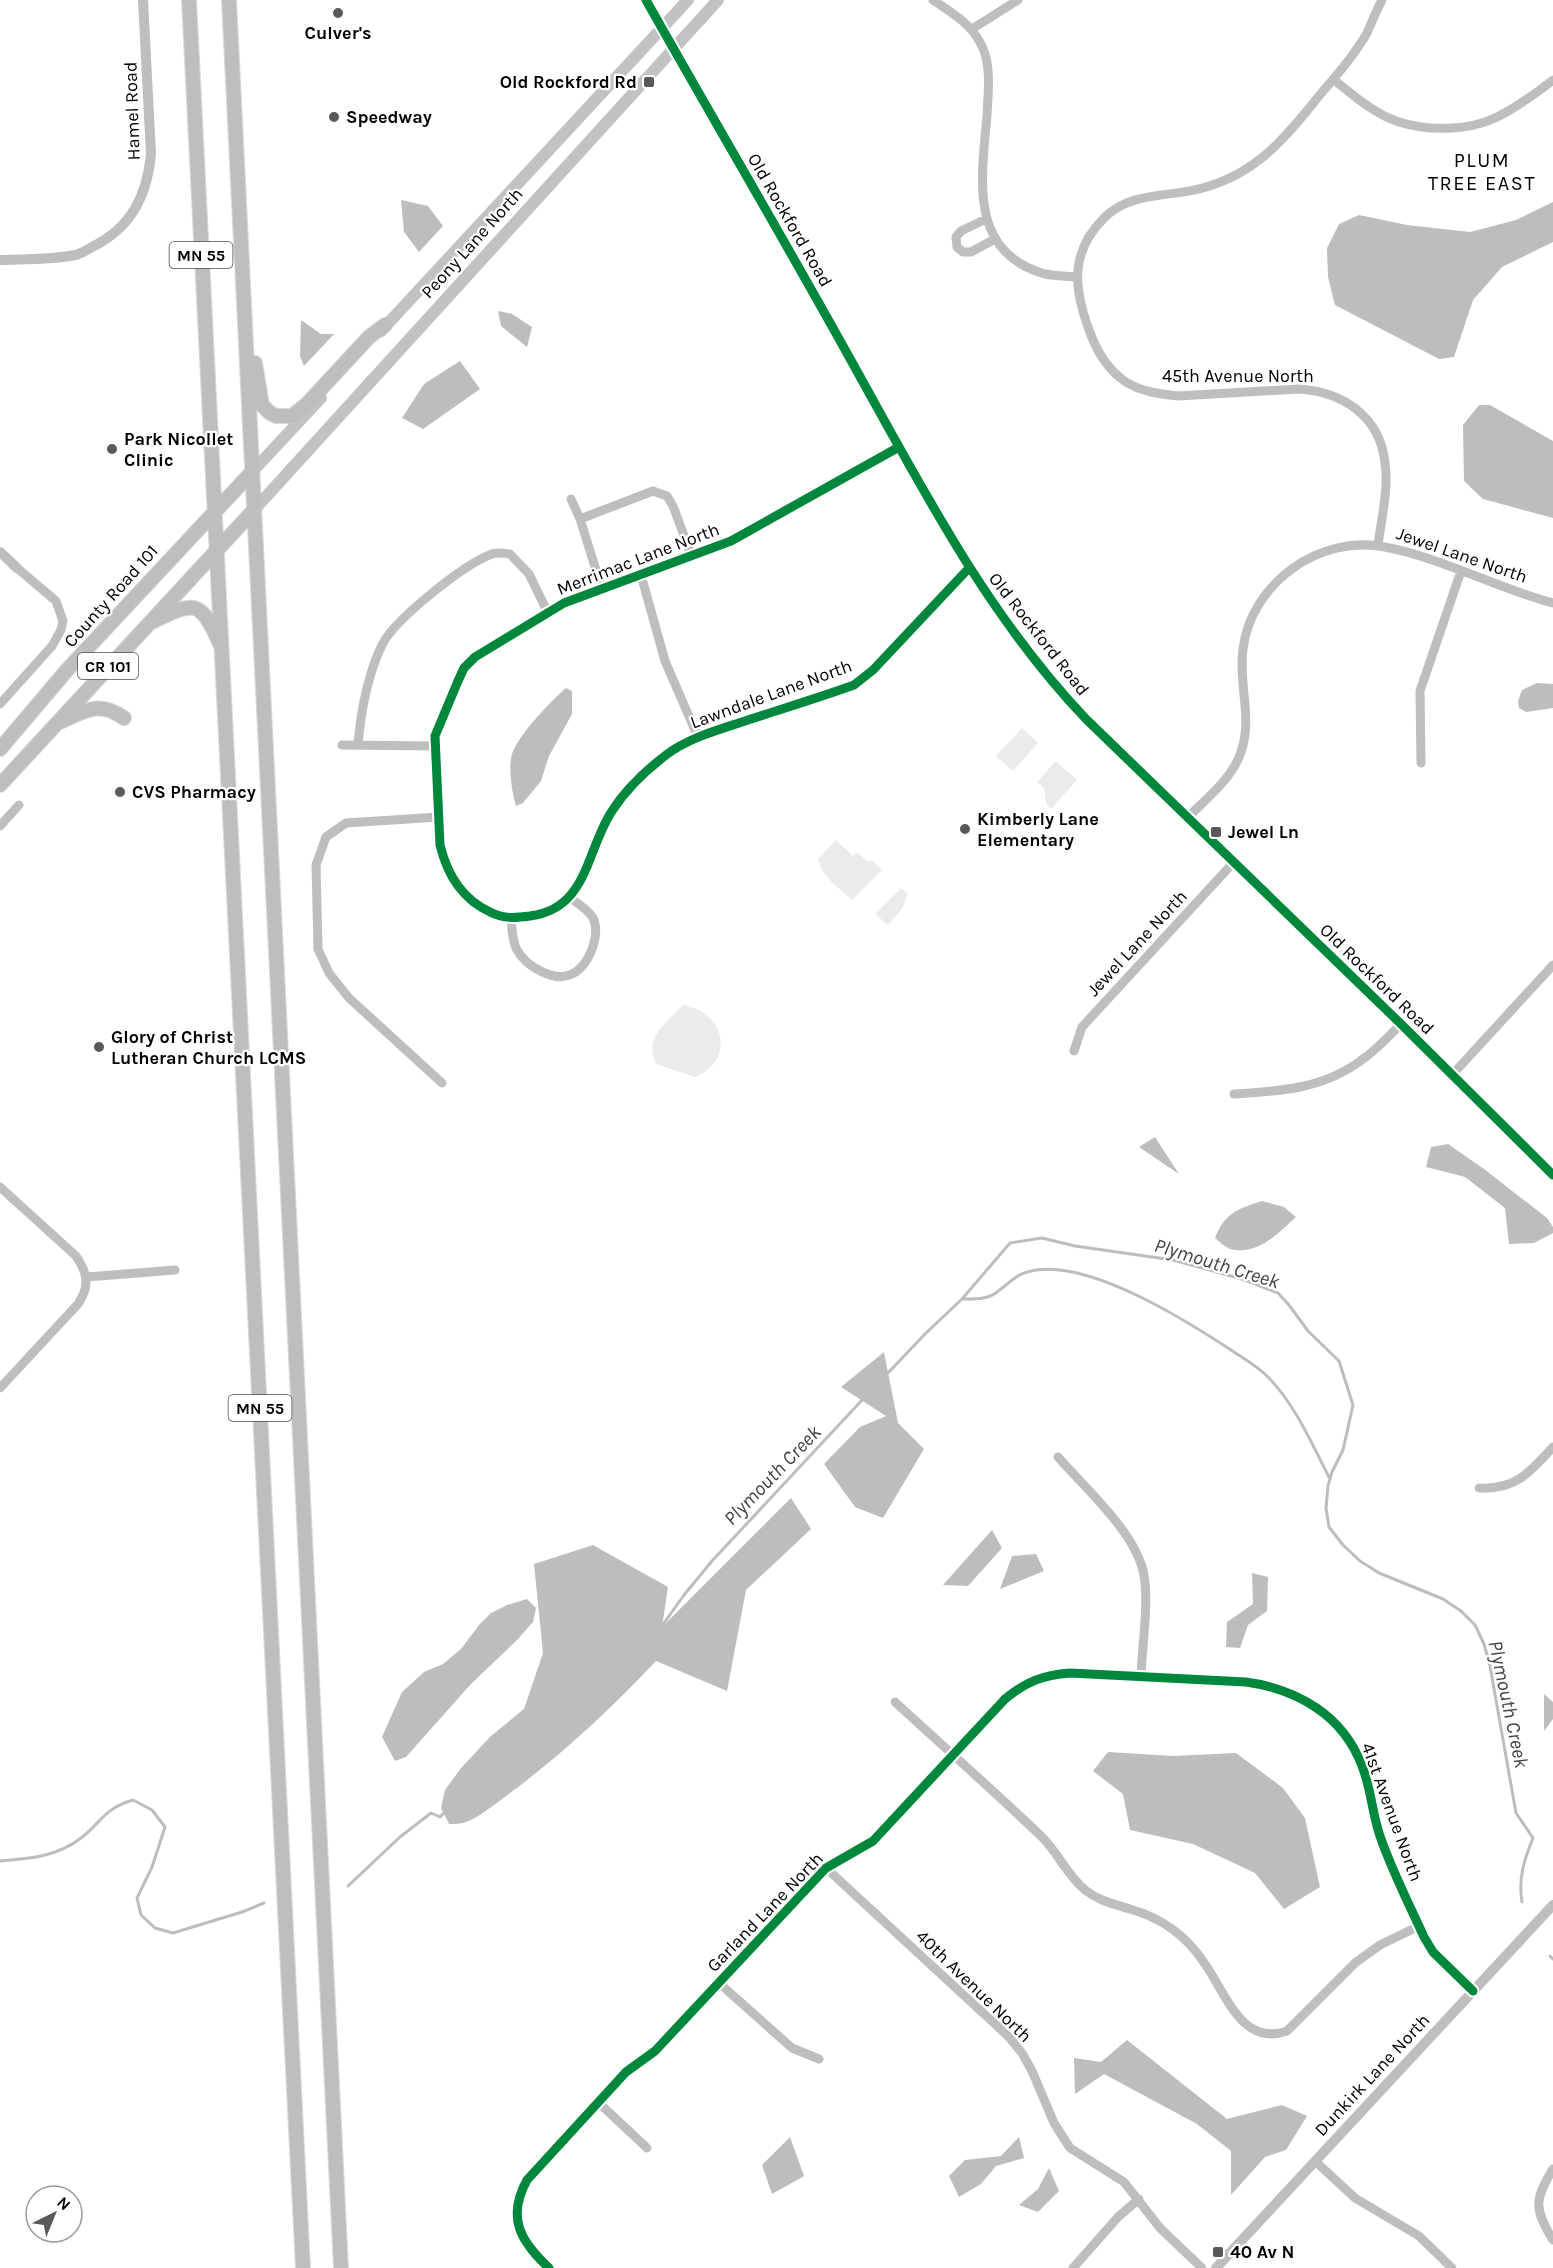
<svg xmlns="http://www.w3.org/2000/svg" width="1553" height="2268" font-family="Karla,sans-serif">
	<style>
		.green { fill: #ebebeb }
		.water { fill: #bdbdbd }
		.lines { fill: none; stroke-linecap: round; stroke-linejoin: round }
		.stream { stroke: #bdbdbd; stroke-width: 3 }
		.primary-casing { stroke: #dbdbdb; stroke-width: 16 }
		.minor { stroke: #bebebe; stroke-width: 9 }
		.tertiary { stroke: #bebebe; stroke-width: 10 }
		.secondary { stroke: #c2c2c2; stroke-width: 12 }
		.primary { stroke: #bebebe; stroke-width: 14 }
		.cycleway-casing { stroke: #fff; stroke-width: 13 }
		.cycleway { stroke: #00873e; stroke-width: 9 }
		.poi-dot { fill: #595959; stroke: #fff; stroke-width: 2 }
		.labels { text-anchor: middle; stroke-width: 4.5; stroke-linejoin: round; paint-order: stroke }
		.shield { fill: #fff; stroke: #4c4c4c; stroke-width: 1.5 }
		.shield-label { font-size: 16px; font-weight: bold; fill: #000 }
		.poi-label { font-size: 18px; font-weight: bold; fill: #000; stroke: #fff; text-anchor: start }
		.street-label { font-size: 18px; fill: #000; stroke: #fff }
		.neighbourhood-label { font-size: 20px; letter-spacing: 1.5px; fill: #000; stroke: #fff }
		.water-label { font-size: 20px; font-style: italic; fill: #424242; stroke: #fff }
	</style>
	<rect width="100%" height="100%" fill="#fff"/>
	<path class="green" d="M1022,728L1038,743L1013,771L996,756Z
		M1056,761L1077,780L1051,809L1046,803L1044,788L1037,782Z
		M836,840L853,856L857,852L867,861H873L882,870L852,900C839,888 822,877 818,859Z
		M901,888L908,894L902,909L888,925L875,914Z
		M683,1005C725,1012 736,1060 695,1077L656,1064C643,1037 666,1024 683,1005Z"/>
	<path class="water" d="M401,200L428,206L443,226L419,252L404,232Z
		M1553,202V242L1502,267L1473,300L1454,357L1439,359L1335,305L1328,277L1327,248L1339,224L1359,215L1407,225L1470,232L1516,220Z
		M498,311L512,314L532,327L527,347L501,326Z
		M301,320L321,334H334L304,366L300,356Z
		M460,361L480,389L423,429L402,418L424,384Z
		M1479,405H1490L1553,441V518L1483,499L1464,481L1463,425Z
		M1537,683L1553,684V708L1526,712L1519,708L1518,701L1522,690Z
		M566,688L572,691V714L549,756L541,781L523,803L516,806C512,793 508,767 512,754C519,734 550,702 566,688Z
		M1155,1137L1179,1174L1139,1147Z
		M1448,1144L1484,1169L1547,1218L1553,1227V1233L1534,1243L1509,1244L1505,1208L1465,1177L1426,1167L1431,1147Z
		M1262,1201L1284,1207L1296,1217C1278,1233 1258,1256 1230,1249C1225,1247 1219,1241 1215,1238C1225,1213 1237,1209 1262,1201Z
		M884,1352L898,1423L924,1449L883,1518L855,1507L824,1464L860,1427L886,1416L841,1387Z
		M791,1498L811,1529L746,1590L727,1691L656,1661C609,1711 557,1759 502,1799C491,1807 477,1819 463,1823C459,1824 453,1824 449,1824L441,1808L445,1790L461,1768L491,1736L524,1709L543,1653L534,1564L593,1545L668,1587L662,1627Z
		M992,1530L1002,1548L968,1586L943,1585Z
		M1036,1554L1044,1571L1000,1589L1012,1556Z
		M1252,1573L1268,1577L1267,1611L1248,1625L1240,1648L1226,1647L1227,1622L1253,1604Z
		M527,1599L536,1608L533,1622L518,1639L471,1684L406,1757L395,1761L382,1737L402,1692L424,1672L443,1664L461,1649L479,1625L491,1613L507,1605Z
		M1544,1694L1553,1702V1719L1544,1731Z
		M1108,1752L1173,1756L1236,1753L1283,1788L1305,1818L1320,1887L1284,1909L1255,1873L1193,1844L1130,1830L1123,1794L1093,1771Z
		M1127,2040L1227,2119L1282,2105L1307,2116L1286,2150L1265,2157L1231,2195V2151L1197,2124L1104,2074L1075,2094L1074,2058L1101,2062Z
		M790,2137L804,2176L772,2194L762,2165Z
		M1019,2137L1024,2158L996,2166L981,2184L959,2197L949,2176L965,2160L1001,2156Z
		M1049,2168L1059,2191L1038,2212L1019,2205L1038,2189Z"/>
	<g class="lines">
		<path class="stream" d="M962,1299C974,1299 987,1300 997,1292C1011,1282 1016,1273 1036,1270C1092,1262 1182,1318 1228,1348C1241,1357 1257,1366 1268,1377C1295,1404 1313,1446 1330,1479
			M886,1375L925,1334L962,1299L1010,1243L1042,1238L1075,1246L1173,1260L1242,1279L1278,1293L1289,1305L1308,1331L1339,1361L1353,1405L1343,1450L1332,1472L1328,1486L1326,1508L1329,1527L1343,1545L1360,1561L1379,1573L1443,1599L1461,1611L1475,1625L1484,1644L1490,1666L1516,1813L1533,1838C1524,1860 1518,1879 1522,1902
			M659,1630L684,1595L712,1561L863,1399
			M0,1861C28,1859 57,1857 81,1838C102,1822 103,1809 133,1800L152,1810L165,1827L152,1867L137,1898L141,1915L155,1928L173,1933L242,1912L264,1903
			M348,1886L400,1837L431,1813L440,1817L447,1810
			M1550,1956L1553,1959"/>
		<defs>
			<path id="primary" d="M189,0L303,2268
				M229,0L341,2268
				M255,363L262,405L270,413L276,416H292L307,404L369,337L385,325
				M152,622C193,602 200,598 219,642
				M60,722C85,711 99,700 124,718
				M0,749L67,670L252,472
				M0,785L254,510"/>
		</defs>
		<use href="#primary" class="primary-casing"/>
		<path class="minor" d="M933,0C954,14 975,26 984,51C991,71 988,94 987,115C982,176 967,252 1045,274C1055,276 1067,276 1077,277
			M972,29L1018,0
			M1333,79C1353,95 1374,114 1399,122C1427,131 1468,131 1495,118C1516,108 1535,94 1553,80
			M986,219L961,231L956,237L957,247L963,252H971L995,239
			M899,447L731,541L564,603L475,657L464,668L458,681L435,736L440,845C447,874 462,899 490,912C504,919 515,918 530,916C588,909 586,850 612,811C626,789 645,771 666,755C688,738 718,730 745,721C781,709 818,698 854,685L873,670L969,568
			M571,499L580,519L602,589
			M580,519L653,491L667,496L673,506L692,557
			M1378,546C1381,519 1389,490 1385,463C1380,416 1343,392 1299,389L1178,396C1160,394 1142,392 1126,382C1106,369 1095,348 1088,327C1073,286 1071,251 1104,218C1132,190 1172,198 1206,187C1261,171 1289,133 1323,91C1339,73 1355,54 1367,33C1372,22 1376,11 1382,0
			M641,575L665,661L698,737
			M0,704L52,646L61,630L63,621L56,601L17,568
			M358,744C361,711 367,676 382,645C394,620 464,564 492,554C497,552 504,553 510,554L529,574L548,613
			M342,745L435,746
			M1421,763L1420,691L1461,571
			M439,817L346,823L326,837L316,865L318,949L329,973L349,998L442,1083
			M1187,818C1207,798 1232,779 1241,752C1253,717 1238,684 1243,649C1251,583 1320,534 1385,547C1443,558 1496,588 1553,603
			M0,826L19,805
			M511,919C512,929 512,940 517,950C526,966 554,983 572,974C589,966 601,935 593,918C588,909 577,903 569,897
			M1074,1051L1082,1027L1233,863
			M1452,1075L1553,965
			M1234,1094C1281,1091 1324,1089 1363,1059C1377,1049 1389,1036 1401,1024
			M0,1187L76,1256C88,1274 90,1286 78,1304L0,1388
			M87,1277L175,1270
			M1058,1457C1086,1489 1137,1534 1144,1575C1149,1603 1142,1647 1141,1676
			M1479,1488C1516,1490 1530,1472 1553,1447
			M895,1702C944,1747 994,1791 1042,1837C1058,1853 1067,1875 1085,1890C1099,1901 1114,1904 1130,1909C1162,1918 1187,1936 1205,1964C1226,1994 1242,2047 1287,2031L1355,1963L1380,1945L1419,1926
			M826,1868L1008,2036L1022,2053L1032,2071L1054,2123L1070,2148L1124,2182L1160,2228L1202,2268
			M719,1983L792,2048L819,2059
			M598,2102L647,2148
			M1315,2161L1355,2198L1419,2236L1452,2268
			M1553,2169C1534,2200 1534,2209 1553,2240
			M549,2268C521,2242 506,2218 527,2180L626,2072L655,2051L826,1868L873,1841L1005,1699C1025,1682 1043,1675 1070,1673L1246,1682C1297,1689 1343,1715 1362,1766C1371,1788 1372,1813 1380,1836C1392,1871 1409,1904 1424,1937L1433,1952L1473,1991
			M1073,2268L1118,2217L1139,2199"/>
		<path class="tertiary" d="M646,0C713,119 782,236 848,355C919,482 985,613 1086,719L1401,1024L1553,1175
			M0,260C24,259 51,260 75,255C81,254 87,250 92,247C131,228 147,196 151,154L143,0
			M0,552L17,568
			M1216,2268L1553,1905"/>
		<path class="secondary" d="M381,331L688,0
			M252,472L321,398
			M254,510L718,0"/>
		<use href="#primary" class="primary"/>
		<defs>
			<path id="cycleway" d="M646,0C713,119 782,236 848,355C919,482 985,613 1086,719L1401,1024L1553,1175
				M899,447L731,541L564,603L475,657L464,668L458,681L435,736L440,845C447,874 462,899 490,912C504,919 515,918 530,916C588,909 586,850 612,811C626,789 645,771 666,755C688,738 718,730 745,721C781,709 818,698 854,685L873,670L969,568
				M549,2268C521,2242 506,2218 527,2180L626,2072L655,2051L826,1868L873,1841L1005,1699C1025,1682 1043,1675 1070,1673L1246,1682C1297,1689 1343,1715 1362,1766C1371,1788 1372,1813 1380,1836C1392,1871 1409,1904 1424,1937L1433,1952L1473,1991"/>
		</defs>
		<use href="#cycleway" class="cycleway-casing"/>
		<use href="#cycleway" class="cycleway"/>
	</g>
	<g class="poi-dot">
		<circle cx="338" cy="13" r="6"/>
		<rect x="643" y="76" width="12" height="12" rx="3"/>
		<circle cx="334" cy="117" r="6"/>
		<circle cx="112" cy="449" r="6"/>
		<circle cx="120" cy="792" r="6"/>
		<circle cx="965" cy="829" r="6"/>
		<rect x="1210" y="826" width="12" height="12" rx="3"/>
		<circle cx="99" cy="1047" r="6"/>
		<rect x="1212" y="2246" width="12" height="12" rx="3"/>
	</g>
	<g class="labels">
		<g class="shield">
			<rect x="169.5" y="242" width="63" height="26" rx="4.5"/>
			<rect x="78" y="653" width="60" height="26" rx="4.5"/>
			<rect x="228.5" y="1395" width="63" height="26" rx="4.5"/>
		</g>
		<g class="shield-label">
			<text x="201" y="261">MN 55</text>
			<text x="108" y="672">CR 101</text>
			<text x="260" y="1414">MN 55</text>
		</g>
		<g class="poi-label">
			<text x="338" y="39" text-anchor="middle">Culver's</text>
			<text x="637" y="88" text-anchor="end">Old Rockford Rd</text>
			<text x="346" y="123">Speedway</text>
			<text x="124" y="445">Park Nicollet<tspan x="124" dy="21">Clinic</tspan></text>
			<text x="132" y="798">CVS Pharmacy</text>
			<text x="977" y="825">Kimberly Lane<tspan x="977" dy="21">Elementary</tspan></text>
			<text x="1228" y="838">Jewel Ln</text>
			<text x="111" y="1043">Glory of Christ<tspan x="111" dy="21">Lutheran Church LCMS</tspan></text>
			<text x="1230" y="2258">40 Av N</text>
		</g>
		<g class="street-label">
			<text transform="translate(132 111) rotate(-92)" y="6">Hamel Road</text>
			<text transform="translate(790 220) rotate(60)" y="6">Old Rockford Road</text>
			<text transform="translate(472 243) rotate(-48)" y="6">Peony Lane North</text>
			<text x="1238" y="382">45th Avenue North</text>
			<text transform="translate(1462 555) rotate(19)" y="6">Jewel Lane North</text>
			<text transform="translate(638 559) rotate(-21)" y="6">Merrimac Lane North</text>
			<text transform="translate(111 596) rotate(-48)" y="6">County Road 101</text>
			<text transform="translate(1039 634) rotate(52)" y="6">Old Rockford Road</text>
			<text transform="translate(771 694) rotate(-20)" y="6">Lawndale Lane North</text>
			<text transform="translate(1137 943) rotate(-47)" y="6">Jewel Lane North</text>
			<text transform="translate(1377 979) rotate(44)" y="6">Old Rockford Road</text>
			<text transform="translate(1392 1812) rotate(70)" y="6">41st Avenue North</text>
			<text transform="translate(765 1912) rotate(-46)" y="6">Garland Lane North</text>
			<text transform="translate(974 1986) rotate(44)" y="6">40th Avenue North</text>
			<text transform="translate(1372 2075) rotate(-47)" y="6">Dunkirk Lane North</text>
		</g>
		<g class="neighbourhood-label">
			<text x="1482" y="167">PLUM<tspan x="1482" dy="23">TREE EAST</tspan></text>
		</g>
		<g class="water-label">
			<text transform="translate(1217 1263) rotate(17)" y="7">Plymouth Creek</text>
			<text transform="translate(772 1475) rotate(-46)" y="7">Plymouth Creek</text>
			<text transform="translate(1509 1704) rotate(78)" y="7">Plymouth Creek</text>
		</g>
	</g>
	<g transform="translate(54 2214) rotate(43)"><circle r="28" fill="#ffffff" stroke="#999999" stroke-width="1.5"/>
	<path d="M0-4.5L10 22L0 15L-10 22Z" fill="#595959"/>
	<text y="-9" font-size="16" font-weight="bold" text-anchor="middle" fill="#000000">N</text>
	</g>
</svg>
